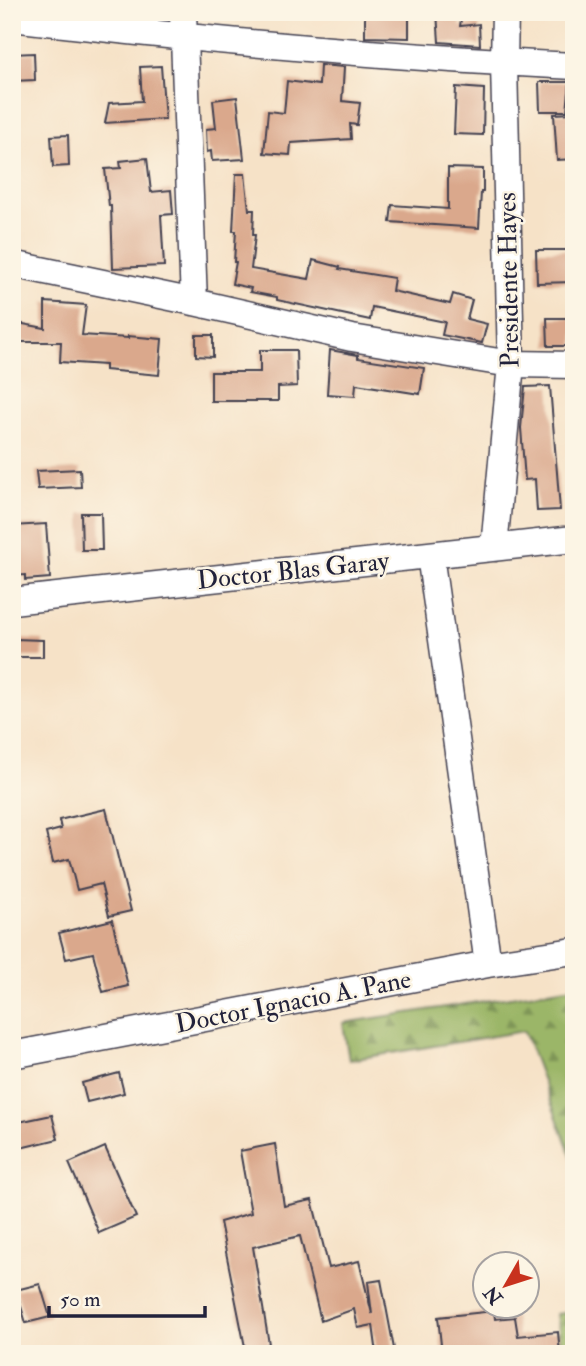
<svg xmlns="http://www.w3.org/2000/svg" width="586" height="1366" font-family="'IM FELL Double Pica',serif">
	<style>
		.forest { fill: url(#forest-firs); stroke: #5e6c52; stroke-width: 2 }
		.building { fill: #daa88c }
		.lines { fill: none; stroke-linecap: round; stroke-linejoin: round }
		.minor-casing { stroke: #423f50; stroke-width: 29 }
		.minor { stroke: #fff; stroke-width: 26 }
		.labels { text-anchor: middle; stroke-width: 5; stroke-linejoin: round; paint-order: stroke }
		.street-label { font-size: 26px; fill: #22223b; stroke: #fcf5e5 }
	</style>
	<defs>
		<pattern id="forest-firs" width="22" height="20" patternUnits="userSpaceOnUse" patternTransform="scale(1.75)"><rect width="22" height="20" fill="#9bb668"/><path d="M5 1l3.5 6h-7zM16 11l3.5 6h-7z" fill="#7e9457"/></pattern>
	</defs>
	<rect width="100%" height="100%" fill="#fcf5e5"/>
	<filter id="ink" filterUnits="userSpaceOnUse"><feTurbulence type="fractalNoise" baseFrequency=".0143" numOctaves="2"/><feDisplacementMap in="SourceGraphic" scale="14" xChannelSelector="R" yChannelSelector="G"/><feConvolveMatrix kernelMatrix="1 2 1 2 8 2 1 2 1" color-interpolation-filters="sRGB"/></filter>
	<filter id="wash" filterUnits="userSpaceOnUse"><feTurbulence type="fractalNoise" baseFrequency=".00686" numOctaves="4" result="noise"/><feDisplacementMap in="SourceGraphic" scale="28" xChannelSelector="R" yChannelSelector="G"/><feGaussianBlur stdDeviation="1.57" result="paint"/><feColorMatrix in="noise" values="0 0 0 0 0 0 0 0 0 0 0 0 0 0 0 0 0 1.4 0 .05"/><feComposite in="paint" operator="in"/></filter>
	<g filter="url(#wash)">
		<rect width="100%" height="100%" fill="#f6e2c7"/>
		<path class="forest" d="M574,987V1163L524,1031L349,1060L343,1023Z
			M574,1312V1354H562L557,1314Z"/>
		<g id="blocks">
			<path class="building" d="M365,12H409V38L365,37Z
				M437,12H462L460,26L479,24L480,45L439,42Z
				M34,53L35,80L12,81V54Z
				M320,65L344,67L342,101L360,103L357,125L350,124L351,139L291,143L290,155L264,153L268,111L284,113L287,81L319,85Z
				M161,66L165,119L105,123L109,103L142,101L140,67Z
				M539,82H570L567,111H540Z
				M456,87L484,89L483,135L454,134Z
				M237,97L244,159L212,161L211,151L207,152L206,129L216,128L213,100Z
				M574,113V159L557,160L554,114Z
				M68,135L69,166L53,167L51,136Z
				M147,158L151,192L171,190L173,214L161,215L164,266L113,268L111,206H109L105,169L121,168L120,161Z
				M448,168L483,169V192H481L479,228L390,222L392,205L448,209Z
				M236,174H245L249,210H254L253,235H255L251,269L309,279L313,260L340,267L339,269L394,278L392,291L450,304L453,294L472,300L467,319L487,324L482,343L442,335L445,322L372,307L370,320L277,300V297L250,292L251,288L232,284L236,262H234L236,231H233Z
				M536,250H574V282L537,283Z
				M45,302L86,305L82,335L128,338V336L162,339L159,375L105,370V365L60,362L61,342H12V322L45,328Z
				M547,318H574V346H548Z
				M196,335H213V357L196,356Z
				M260,350H296L297,386L278,387V401H211V372H260Z
				M330,350L358,355V358L424,368L420,394L356,384L355,396L327,394Z
				M550,386L560,510L537,511L535,479L525,480L521,428L525,387Z
				M80,469L81,487L38,489L36,471Z
				M81,513H101L102,550H82Z
				M46,524L50,578L25,580V575L12,576V526Z
				M14,639L43,640V657H14Z
				M106,809L131,911L109,916L101,884L77,890L69,859L53,863L46,833L61,829L59,820Z
				M112,920L128,986L103,992L93,953L66,959L59,933Z
				M119,1073L124,1093L87,1102L82,1083Z
				M52,1115L58,1139L20,1148L14,1123Z
				M275,1144L284,1206L312,1200L329,1268L359,1261L372,1314L368,1282L381,1280L395,1354H377L373,1325L358,1328L354,1309L321,1321L300,1236L253,1247L269,1344L246,1352L220,1222L251,1213L240,1151Z
				M105,1147L136,1217L99,1233L69,1163Z
				M40,1284L50,1317L26,1323L16,1290Z
				M494,1311L495,1319L515,1317L518,1336L558,1332L560,1354H442L438,1317Z"/>
		</g>
	</g>
	<g filter="url(#ink)">
		<use href="#blocks" fill-opacity="0" stroke="#423f50" stroke-width="2"/>
		<g class="lines">
			<defs>
				<path id="minor" d="M183,12L194,302
					M12,18C199,40 386,57 574,66
					M12,264L194,302L352,338L511,364L574,365
					M494,548L511,364L504,63L505,12
					M430,555L488,964
					M12,601L574,539
					M12,1055L488,964L574,951"/>
			</defs>
			<use href="#minor" class="minor-casing"/>
			<use href="#minor" class="minor"/>
		</g>
	</g>
	<g class="labels">
		<g class="street-label">
			<text transform="translate(508 280) rotate(-91)" y="9">Presidente Hayes</text>
			<text transform="translate(293 570) rotate(-6)" y="9">Doctor Blas Garay</text>
			<text transform="translate(293 1001) rotate(-11)" y="9">Doctor Ignacio A. Pane</text>
		</g>
	</g>
	<rect width="586" height="1366" fill="none" stroke="#fcf5e5" stroke-width="42"/>
	<g transform="translate(506 1285) rotate(231)"><circle r="33" fill="#fcf5e5" stroke="#a5a1a1" stroke-width="2"/>
	<path d="M0-5L12 26L0 18L-12 26Z" fill="#c8321e"/>
	<text y="-10" font-size="19" font-weight="bold" text-anchor="middle" fill="#22223b">N</text>
	</g>
	<path d="M49 1306v10h156v-10" fill="none" stroke="#22223b" stroke-width="3.5"/>
	<text x="60" y="1306" font-size="21" fill="#22223b" stroke="#fcf5e5" stroke-width="5" paint-order="stroke">50 m</text>
</svg>
